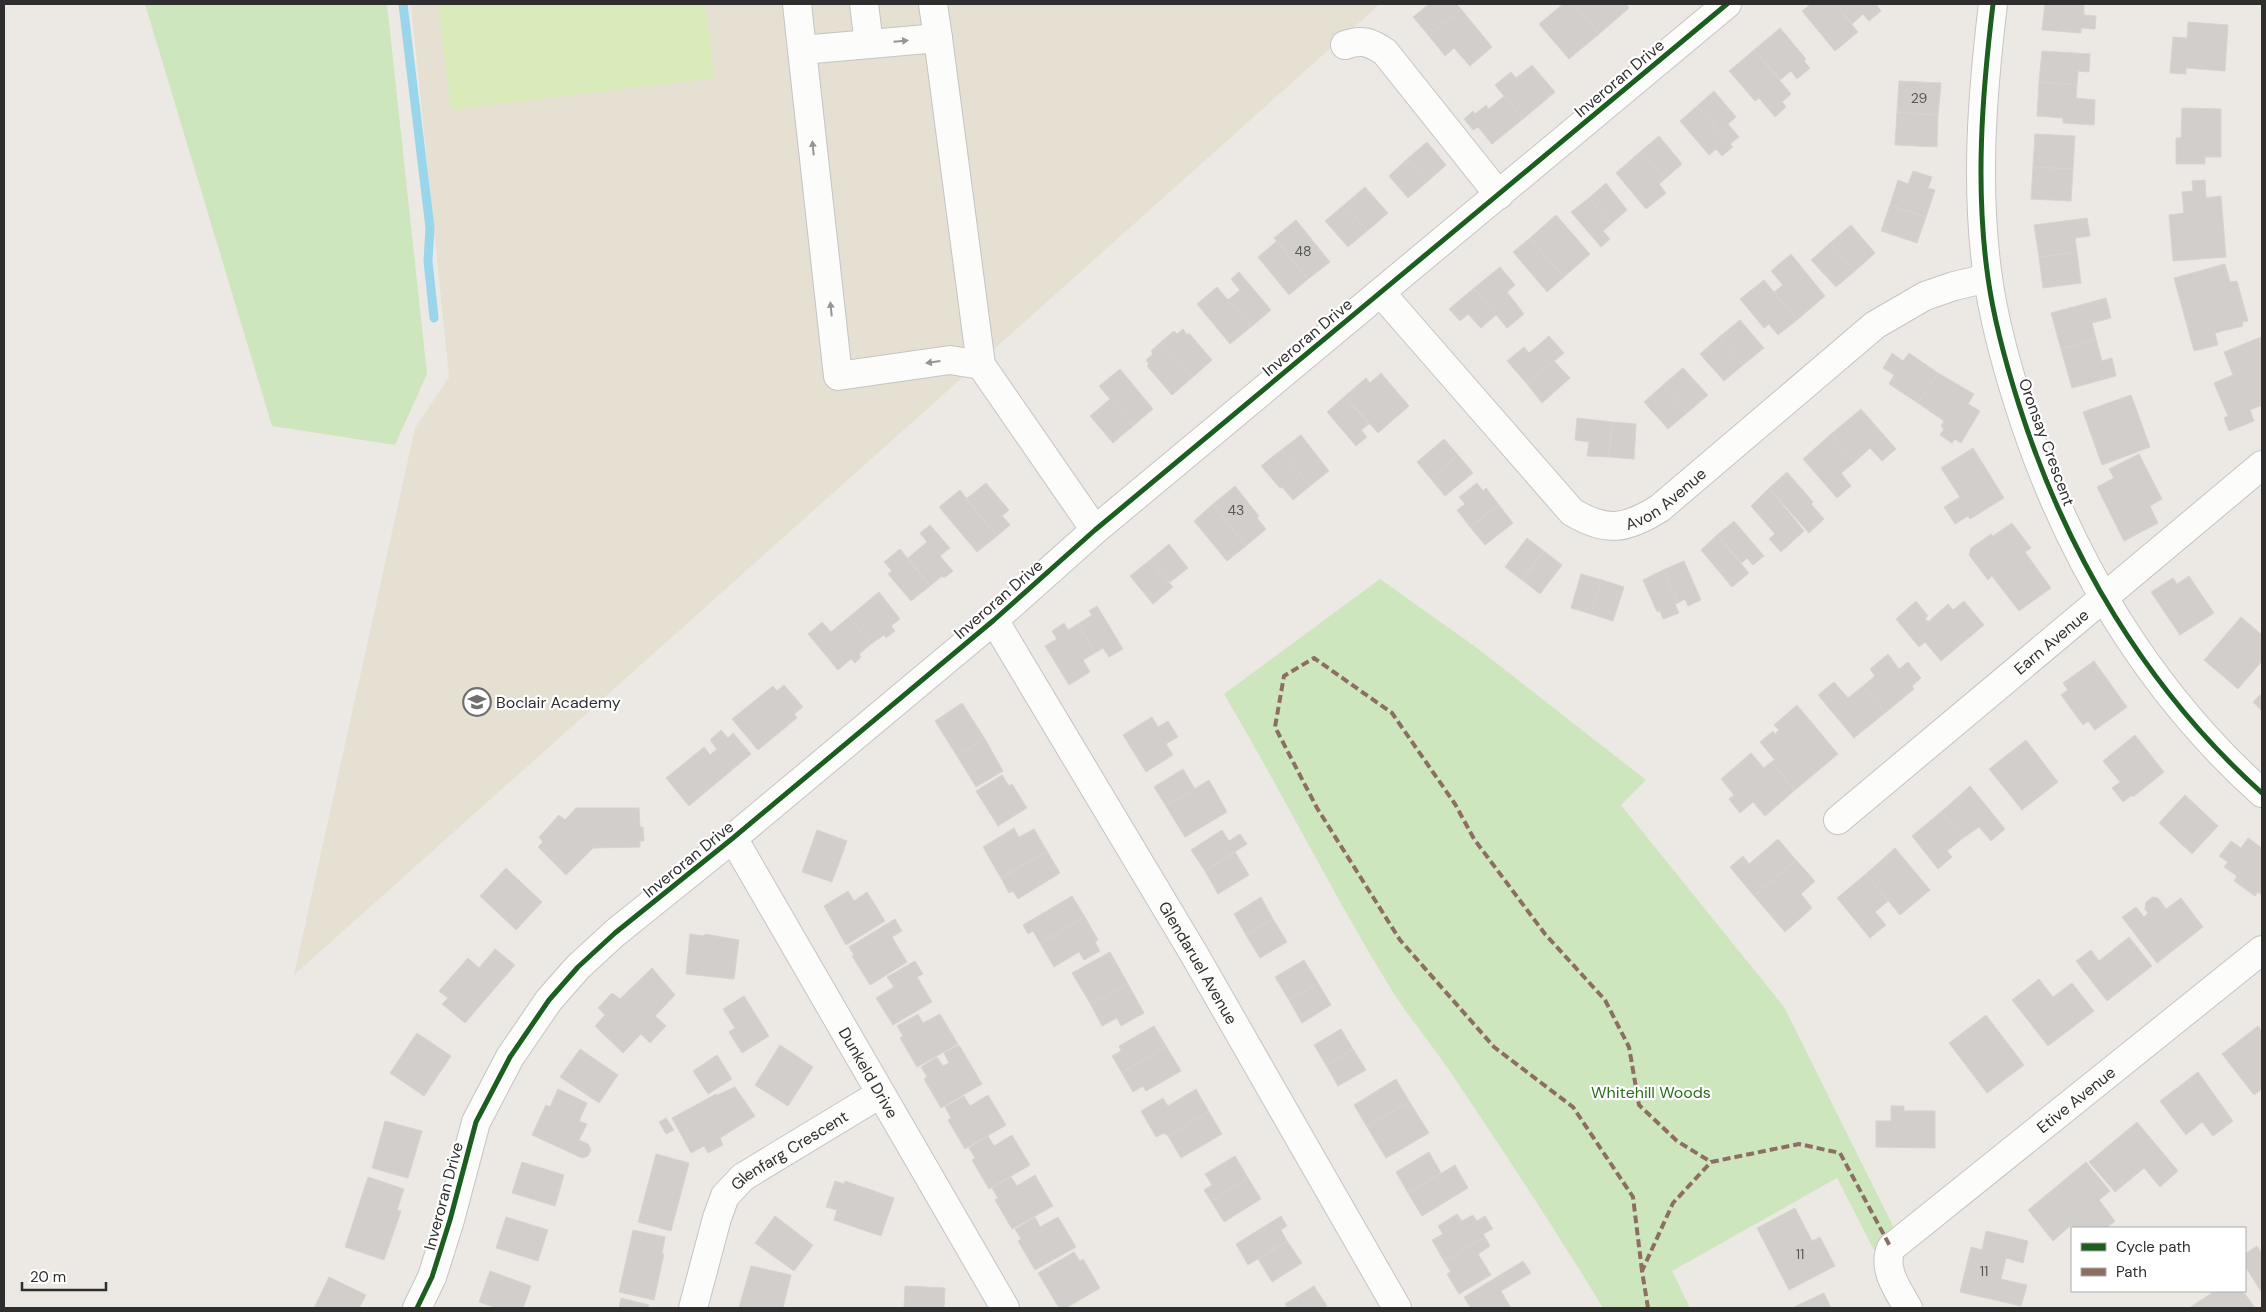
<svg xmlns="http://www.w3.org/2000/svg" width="2266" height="1312" font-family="'DM Sans',sans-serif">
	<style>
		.education { fill: #e6e0d3 }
		.green { fill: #cee6be }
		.pitch { fill: #d9eabb }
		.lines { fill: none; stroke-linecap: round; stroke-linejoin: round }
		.stream { stroke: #99d6ec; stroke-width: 9 }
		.building { fill: #d1cecb; stroke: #d7d4d0 }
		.minor-casing { stroke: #c5c4c5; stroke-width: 30 }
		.minor { stroke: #fcfcfb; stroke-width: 28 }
		.quiet { stroke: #8d6e63; stroke-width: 4; stroke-dasharray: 8 4; stroke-linecap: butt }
		.cycleway-casing { stroke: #fff; stroke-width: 8 }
		.cycleway { stroke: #1b5e20; stroke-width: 5 }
		.oneway { fill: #959594 }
		.labels { text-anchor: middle; stroke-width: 4.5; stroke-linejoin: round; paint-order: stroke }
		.number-label { font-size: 14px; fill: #585857 }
		.street-label { font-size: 16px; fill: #2e2e2e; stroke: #fff }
		.poi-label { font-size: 16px; fill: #2e2e2e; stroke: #fff; text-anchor: start }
		.park-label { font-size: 16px; fill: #2c6e1b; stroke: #fff }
	</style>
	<rect width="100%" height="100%" fill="#ece8e4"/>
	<path class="education" d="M411,4H1380L294,975L415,428L449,377Z"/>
	<path class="green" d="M145,4H387L427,374L395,445L272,426Z
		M1380,579L1477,648L1646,780L1621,805L1784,1007L1895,1230L1874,1250L1837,1178L1672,1271L1690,1308H1603C1554,1227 1502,1149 1449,1070C1429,1041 1406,1014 1388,984C1330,889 1281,790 1224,694Z"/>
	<path class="pitch" d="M438,4H705L715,78L451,110Z"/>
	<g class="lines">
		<path class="stream" d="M403,4L430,228L428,261L434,318"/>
	</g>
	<path class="building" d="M1429,4H1456L1461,9L1429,36L1413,17Z
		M1563,4H1574L1599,34L1569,59L1539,24Z
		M1574,4H1626L1629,8L1599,34Z
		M1811,4H1835L1858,32L1835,51L1802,11Z
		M1835,4H1876L1881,11L1869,21L1863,14L1852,24Z
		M2045,4H2084V15L2096,16L2095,29L2081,28V33L2042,30Z
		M1461,9L1492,47L1470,66L1454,48L1445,56L1429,36Z
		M2188,22L2228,25L2225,71L2186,68V74L2170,73L2173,37L2187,38Z
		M1780,28L1806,59L1804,61L1810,68L1797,79L1791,71L1780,80L1754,50Z
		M1754,50L1791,94L1782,102L1786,107L1775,117L1759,98L1755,101L1729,71Z
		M2042,51L2090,54L2089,72L2078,71L2077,85L2039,82Z
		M1532,65L1555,92L1523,119L1495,85L1511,72L1516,78Z
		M1899,81L1941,83L1938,115L1897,112Z
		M2039,82L2077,85L2076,98L2095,100L2094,125L2063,123V118L2037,116Z
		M1714,91L1736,117L1728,124L1739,137L1730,144L1697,106Z
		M1504,96L1523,119L1492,144L1478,127L1473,130L1464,119L1473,111L1475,114L1486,105L1489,109Z
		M1697,106L1733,147L1722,156L1716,149L1709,155L1680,121Z
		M2182,108L2221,109V157H2205V164H2176V138H2181Z
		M1897,112L1938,115L1937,147L1895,145Z
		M2035,134L2075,136L2073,169L2033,167Z
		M1659,136L1682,164L1665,179L1641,151Z
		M1427,142L1446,165L1427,182L1407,159Z
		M1641,151L1665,179L1659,184L1666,193L1646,209L1616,173Z
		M1407,159L1427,182L1408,198L1389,176Z
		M2033,167L2073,169L2071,201L2031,199Z
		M1913,171L1932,177L1928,188L1935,190L1926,217L1890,205L1898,180L1908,184Z
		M2205,180L2206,198L2221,196L2226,257L2173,261L2169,215L2184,213L2182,192L2193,191L2192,181Z
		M1606,183L1627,210L1611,224L1589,198Z
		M1365,187L1388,213L1367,231L1345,204Z
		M1589,198L1611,224L1603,231L1610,239L1601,247L1571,212Z
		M1345,204L1367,231L1348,247L1325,221Z
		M1890,205L1926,217L1917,243L1881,231Z
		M1556,215L1590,254L1564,277L1530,238Z
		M2087,218L2090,236L2075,238L2077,252L2039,257L2034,225Z
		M1296,220L1330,262L1308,279L1274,238Z
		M1851,225L1875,253L1855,271L1830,243Z
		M1530,238L1564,277L1547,292L1513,252Z
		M1277,241L1308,279L1289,295L1258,257Z
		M1830,243L1855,271L1836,287L1811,260Z
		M2077,252L2081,283L2043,288L2039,257Z
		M1791,254L1825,296L1797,320L1774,292L1783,285L1771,271Z
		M2225,264L2230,282L2237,281L2248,321L2242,322L2243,326L2215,333L2218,345L2194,351L2174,278Z
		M1500,267L1515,285L1507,292L1524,314L1507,328L1474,288Z
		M1239,272L1271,310L1251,327L1228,300L1240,290L1231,279Z
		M1764,280L1797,320L1778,335L1769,324L1764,328L1740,299Z
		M1217,287L1251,327L1230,344L1197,304Z
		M1474,288L1496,315L1481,328L1468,314L1460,321L1449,309Z
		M2106,298L2111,318L2092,323L2096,339L2061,349L2051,313Z
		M1740,320L1764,348L1743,365L1719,337Z
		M1183,329L1187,335L1189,333L1212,360L1193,377L1162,341L1174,331L1177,334Z
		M1549,336L1564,353L1527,384L1507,361L1524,347L1529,353Z
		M1719,337L1743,365L1724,381L1700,354Z
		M2261,337L2262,405L2250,410L2254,421L2229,431L2224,418L2228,416L2214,383L2233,375L2224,352Z
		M2096,339L2102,361L2112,358L2116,376L2072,388L2061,349Z
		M1162,341L1193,377L1172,395L1147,366L1149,364L1146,360L1153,354L1151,351Z
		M1892,353L1903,361L1909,353L1938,373L1918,403L1889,384L1894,375L1883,368Z
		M1554,361L1570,378L1542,403L1527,384Z
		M1683,368L1708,395L1687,413L1663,385Z
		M1120,369L1153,409L1133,426L1099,386Z
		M1381,373L1409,406L1378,433L1345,396L1366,378L1370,383Z
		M1938,373L1974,394L1968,404L1980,411L1961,443L1955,439L1952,443L1940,435L1944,429L1941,426L1944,421L1918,403Z
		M1663,385L1687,413L1668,429L1644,402Z
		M2131,395L2150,447L2102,465L2083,412Z
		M1345,396L1369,424L1361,430L1367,437L1356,446L1327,412Z
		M1110,399L1133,426L1113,443L1090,416Z
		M1861,409L1896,449L1882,461L1870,448L1855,462L1831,434Z
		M1577,418L1612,422L1609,457L1587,456L1589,442L1575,440Z
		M1612,422L1636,424L1634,459L1609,457Z
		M1831,434L1855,462L1841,473L1851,486L1837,498L1803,459Z
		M1301,435L1329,471L1310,486L1281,450Z
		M1444,439L1458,455L1431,479L1417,462Z
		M1973,448L2004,498L1970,519L1968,516L1955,524L1944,507L1960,497L1941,468Z
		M1281,450L1310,486L1293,500L1282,487L1280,488L1261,466Z
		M2139,454L2162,499L2150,506L2158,523L2124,541L2097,487L2114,478L2109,469Z
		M1458,455L1473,473L1445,496L1431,479Z
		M1787,472L1813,502L1811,504L1824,519L1809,533L1769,488Z
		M986,483L1009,510L1002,516L1010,525L997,536L966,499Z
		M1477,483L1483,491L1486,488L1499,505L1470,527L1457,510L1465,504L1459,497Z
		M1235,486L1259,516L1257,518L1266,529L1246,546L1213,504Z
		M1769,488L1804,531L1781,552L1769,539L1775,534L1751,506Z
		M960,490L997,536L977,552L939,507Z
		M1213,504L1246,546L1227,561L1194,521Z
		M1499,505L1513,523L1485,545L1470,527Z
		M1734,521L1764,556L1753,565L1747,558L1742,563L1717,535Z
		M2012,523L2031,548L2025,552L2051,588L2019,611L1992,576L1988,580L1969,555L1971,548L1991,534L1993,536Z
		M930,525L950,548L940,556L953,571L944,578L942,576L930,586L908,558L927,542L920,533Z
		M1717,535L1749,573L1732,587L1701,550Z
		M1527,538L1544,551L1522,580L1505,567Z
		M1169,544L1188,568L1169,583L1150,560Z
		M900,549L930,586L911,601L888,574L892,571L884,562Z
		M1544,551L1562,565L1540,594L1522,580Z
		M1150,560L1173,587L1153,604L1130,576Z
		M1684,561L1701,600L1688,606L1685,599L1678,603L1663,570Z
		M1663,570L1678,603L1675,604L1679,613L1663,619L1660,611L1657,612L1643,580Z
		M1581,574L1602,580L1591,614L1571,608Z
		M2189,576L2214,613L2180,635L2151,592L2173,578L2177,584Z
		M1602,580L1624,587L1613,621L1591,614Z
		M879,592L900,619L891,626L895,631L886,638L884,635L871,644L849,617Z
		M1916,601L1928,616L1925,618L1928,622L1948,604L1953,610L1964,601L1984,625L1941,661L1925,642L1919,647L1896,619Z
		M1097,606L1123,649L1109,657L1103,648L1095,653L1078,624L1092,615L1089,611Z
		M849,617L871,644L859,654L861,657L855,663L851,659L838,670L808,634L822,622L831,632Z
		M2241,617L2262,635V661L2238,689L2204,660Z
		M1064,623L1068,630L1078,624L1095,653L1083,660L1090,672L1069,685L1045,646L1057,639L1052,631Z
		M1888,654L1899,669L1908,662L1921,678L1912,686L1914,689L1885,713L1863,686L1875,676L1870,669Z
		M2094,661L2127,707L2095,730L2088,721L2083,725L2061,695L2068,690L2063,683Z
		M1834,682L1848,698L1863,686L1885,713L1854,738L1818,695Z
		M784,685L803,707L794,714L797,718L758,750L732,719L773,686L777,691Z
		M2262,693V711L2253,702Z
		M962,703L985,739L957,756L935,721Z
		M1797,705L1838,754L1795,790L1771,762L1775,760L1760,742L1773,731L1775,734L1779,730L1774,725Z
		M1152,717L1158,727L1168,721L1178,737L1166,744L1173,755L1146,772L1123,735Z
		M721,730L728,738L733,733L751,754L689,806L666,778L704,747L710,755L717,749L710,740Z
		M2135,735L2164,772L2133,797L2132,795L2123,802L2112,788L2120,782L2103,761Z
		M985,739L1003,771L976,787L957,756Z
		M2026,740L2058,782L2022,810L1989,769Z
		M1751,753L1764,768L1771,762L1795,790L1765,816L1753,802L1740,813L1729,799L1734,795L1721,779Z
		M1183,769L1195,789L1166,806L1154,787Z
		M1002,775L1009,786L1012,784L1027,808L998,826L976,791Z
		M1209,780L1227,812L1185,837L1166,806Z
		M1970,786L2005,829L1991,841L1979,827L1963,838L1941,812Z
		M2185,795L2218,826L2192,854L2159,823Z
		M576,808H639L640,827H643L644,841H640V847L593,848L566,875L538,847L543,842L539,837L559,815L565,820Z
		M1941,812L1963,838L1947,851L1952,857L1938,869L1912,836Z
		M1014,828L1019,837L1034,829L1047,851L1001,878L983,847Z
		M817,830L847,841L832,882L802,872Z
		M1222,830L1229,841L1240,834L1247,844L1205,871L1191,850Z
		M2248,838L2262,848V895L2258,892L2255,896L2234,881L2237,876L2224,867L2228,862L2219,856L2231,841L2241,848Z
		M1778,839L1796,860L1754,896L1730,867L1743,856L1749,864Z
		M1895,848L1930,890L1900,915L1866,874Z
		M1047,851L1060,873L1018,899L1013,891L1009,893L1001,878Z
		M1235,852L1249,875L1218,894L1205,871Z
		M1796,860L1815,881L1801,894L1812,908L1785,932L1754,896Z
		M506,868L542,902L516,930L480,896Z
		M1866,874L1888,901L1875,912L1886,925L1870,938L1837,898Z
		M848,891L854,901L867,892L885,921L846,945L824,906Z
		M1072,896L1085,917L1040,943L1033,931L1028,934L1023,925Z
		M1261,897L1273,919L1246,935L1234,914Z
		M2153,897L2158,898L2166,909L2181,898L2203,927L2157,963L2122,917L2136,907L2144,917L2148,913L2145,909L2146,902Z
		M1085,917L1098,940L1095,942L1100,951L1084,960L1079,952L1054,967L1040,943Z
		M895,919L902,931L892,937L907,962L870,985L852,956L854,955L849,947Z
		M1273,919L1287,942L1260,958L1246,935Z
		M690,934L704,936L705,934L739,940L734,979L686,974Z
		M2129,937L2152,966L2107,1001L2076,961L2091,950L2099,961Z
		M495,949L515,965L465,1023L442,1004L448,998L439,991L468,958L479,968Z
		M1110,952L1128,984L1091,1005L1072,973Z
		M1304,960L1318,983L1289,1000L1275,977Z
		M915,961L923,974L917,977L932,1002L893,1025L876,998L894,987L887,977Z
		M652,968L675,995L655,1016L666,1026L650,1043L641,1034L623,1053L595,1026L605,1015L598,1008L612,993L620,999Z
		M2039,979L2053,997L2072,983L2094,1011L2048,1046L2012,1000Z
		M1318,983L1331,1005L1302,1023L1289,1000Z
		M1128,984L1144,1013L1121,1026L1117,1018L1102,1026L1091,1005Z
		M744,996L769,1036L742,1053L729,1032L735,1028L723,1009Z
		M918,1014L923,1023L940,1014L958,1044L917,1067L900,1038L903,1036L897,1026Z
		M1986,1015L2024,1065L1987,1093L1949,1043Z
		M1154,1026L1166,1046L1122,1073L1112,1056L1121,1051L1119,1046Z
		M2258,1026L2262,1031V1089L2254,1095L2222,1054Z
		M1341,1029L1353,1049L1326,1065L1314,1045Z
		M417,1033L451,1056L424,1096L390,1073Z
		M780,1045L813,1067L788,1106L755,1085Z
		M959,1045L982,1084L941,1108L924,1079L927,1077L921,1067L937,1057L943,1066L949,1063L944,1053Z
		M1166,1046L1181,1071L1146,1091L1143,1086L1133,1092L1122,1073Z
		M580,1049L618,1075L599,1103L560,1077Z
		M1353,1049L1366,1070L1338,1086L1326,1065Z
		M717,1055L732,1079L708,1094L693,1071Z
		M2198,1072L2233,1121L2213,1136L2202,1122L2186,1135L2160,1101Z
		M1396,1079L1409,1101L1367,1127L1354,1105Z
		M735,1087L755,1116L720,1138L723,1145L708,1153L704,1146L691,1153L672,1118L716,1094L717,1095Z
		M558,1089L587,1103L579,1121L587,1124L579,1140L588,1144L591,1150L588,1156L582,1158L532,1135L546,1105L550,1107Z
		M1196,1089L1209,1112L1168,1136L1164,1133L1156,1137L1141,1111L1163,1098L1168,1106Z
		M988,1095L1006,1125L965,1149L948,1120L951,1118L945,1107L964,1096L970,1106Z
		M1409,1101L1429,1133L1386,1158L1367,1127Z
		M1891,1106H1904V1111H1935V1148L1876,1147V1121H1891Z
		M1209,1112L1222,1134L1181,1158L1168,1136Z
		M666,1118L674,1130L666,1134L659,1122Z
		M385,1121L422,1131L408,1178L372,1168Z
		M2137,1122L2178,1171L2160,1187L2144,1168L2115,1192L2089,1162Z
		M1012,1135L1030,1165L989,1189L972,1160L975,1158L969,1148L988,1136L994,1146Z
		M1429,1152L1441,1173L1408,1193L1396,1172Z
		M656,1154L689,1163L671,1231L638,1222Z
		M1235,1156L1248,1178L1211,1201L1204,1190L1212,1185L1205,1174Z
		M522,1162L564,1175L555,1206L512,1193Z
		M2086,1162L2110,1191L2099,1200L2115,1221L2107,1228H2074L2071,1225L2053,1241L2028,1210Z
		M1455,1165L1468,1188L1422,1216L1408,1193Z
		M1035,1175L1053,1206L1012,1229L995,1200L998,1198L992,1188L1011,1177L1017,1186Z
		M368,1177L404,1189L397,1210L401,1211L384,1260L345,1247Z
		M1248,1178L1261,1199L1224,1222L1211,1201Z
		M835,1181L844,1184L845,1181L894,1198L881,1236L834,1220L837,1210L826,1207Z
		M1795,1208L1812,1241L1820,1237L1835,1266L1789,1290L1757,1228Z
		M1457,1214L1462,1221L1473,1215L1477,1221L1485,1216L1493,1229L1483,1234L1485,1237L1444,1261L1432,1240L1443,1234L1438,1226Z
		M775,1216L813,1245L794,1271L755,1243Z
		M1281,1216L1287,1226L1281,1230L1287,1241L1248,1265L1236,1244Z
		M506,1217L548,1230L538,1261L496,1248Z
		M1035,1217L1040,1227L1058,1217L1076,1247L1035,1270L1018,1241L1021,1239L1015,1229Z
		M633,1230L665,1237L662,1254H664L654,1300L619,1292Z
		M1986,1231L2028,1241L2023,1263L2006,1258L2001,1279L2027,1285L2021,1306L1960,1292L1971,1247L1982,1250Z
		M1485,1237L1490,1246L1478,1254L1491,1275L1459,1294L1447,1274L1451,1272L1444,1261Z
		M1287,1241L1302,1263L1272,1282L1258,1259Z
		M2257,1246L2262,1254V1293L2245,1266V1254Z
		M1074,1252L1080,1261L1083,1259L1100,1288L1066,1308H1059L1038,1273Z
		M1523,1261L1531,1273L1501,1291L1511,1308H1471L1464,1297Z
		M751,1266L791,1275L783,1308L739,1307Z
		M490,1271L531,1286L523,1308H497L479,1302Z
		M329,1277L366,1295L359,1308H314Z
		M905,1286L945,1288L944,1308H904Z
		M1314,1286L1327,1306L1324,1308H1288L1285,1304Z
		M2215,1291H2243L2255,1308H2189Z
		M1824,1293L1831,1308H1792Z
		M621,1298L649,1305L648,1308H619Z"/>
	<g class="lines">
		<defs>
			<g id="minor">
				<path d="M797,4L802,50"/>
				<path d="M864,4L869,44"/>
				<path d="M933,4L938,38"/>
				<path d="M1993,4C1982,95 1975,187 1988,278C1994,321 2006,364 2019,405C2066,553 2146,689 2262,793"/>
				<path d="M1345,45C1362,39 1370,42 1385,52L1499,195"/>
				<path id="s1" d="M1381,293L1572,512C1607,533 1627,529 1660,508L1875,325L1925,296L1954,286L1988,278"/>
				<path d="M981,365L950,360L838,376L802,50L938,38L981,365L1095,530"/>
				<path id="s2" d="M994,620L1194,954L1397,1308"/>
				<path id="s3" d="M1838,820L2262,465"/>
				<path id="s4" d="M733,838L1005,1308"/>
				<path d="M417,1308L432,1277L450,1220L476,1122L510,1057L549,1000L578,967L615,933L733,838L994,620L1095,530L1727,4"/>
				<path id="s5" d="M693,1308L717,1218L725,1196L743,1177L880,1094"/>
				<path id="s6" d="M1908,1308C1898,1290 1882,1269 1891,1248L2262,950"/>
			</g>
		</defs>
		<use href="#minor" class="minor-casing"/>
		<use href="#minor" class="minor"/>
		<path class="quiet" d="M1642,1271L1633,1197L1573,1107L1494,1047L1400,940L1317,808L1275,727L1284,676L1314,658L1392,713L1455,804L1474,839L1545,934L1605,1000L1629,1047L1639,1105L1677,1141L1711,1162
			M1648,1308L1642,1271L1673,1203L1711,1162L1799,1144L1840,1153L1891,1248"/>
		<defs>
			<path id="cycleway" d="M1993,4C1982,95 1975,187 1988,278C1994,321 2006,364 2019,405C2066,553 2146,689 2262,793
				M417,1308L432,1277L450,1220L476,1122L510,1057L549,1000L578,967L615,933L733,838L994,620L1095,530L1727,4"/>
		</defs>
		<use href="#cycleway" class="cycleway-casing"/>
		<use href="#cycleway" class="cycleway"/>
	</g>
	<defs><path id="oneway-solid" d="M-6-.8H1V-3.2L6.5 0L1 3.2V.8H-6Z" transform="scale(1.25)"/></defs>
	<g class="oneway">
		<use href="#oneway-solid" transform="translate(901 41) rotate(-5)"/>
		<use href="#oneway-solid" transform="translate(813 148) rotate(-96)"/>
		<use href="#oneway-solid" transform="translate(831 309) rotate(-96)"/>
		<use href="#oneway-solid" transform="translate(933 362) rotate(172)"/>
	</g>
	<defs>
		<symbol id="school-ring" viewBox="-11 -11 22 22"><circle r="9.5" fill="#fff" stroke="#706f6e" stroke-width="1.5"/><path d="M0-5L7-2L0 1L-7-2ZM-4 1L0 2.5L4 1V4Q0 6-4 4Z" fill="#706f6e"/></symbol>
	</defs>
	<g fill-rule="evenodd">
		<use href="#school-ring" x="461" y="686" width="32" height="32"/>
	</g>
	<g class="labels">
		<g class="number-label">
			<text x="1919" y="103">29</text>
			<text x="1303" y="256">48</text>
			<text x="1236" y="515">43</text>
			<text x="1800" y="1259">11</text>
			<text x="1984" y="1276">11</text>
		</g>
		<g class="street-label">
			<text transform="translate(1619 78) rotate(-40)" y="6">Inveroran Drive</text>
			<text transform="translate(1307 337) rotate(-40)" y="6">Inveroran Drive</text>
			<text transform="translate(2047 442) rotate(70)" y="6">Oronsay Crescent</text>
			<text dy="6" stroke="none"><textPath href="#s1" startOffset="395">Avon Avenue</textPath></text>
			<text transform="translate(998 599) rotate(-41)" y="6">Inveroran Drive</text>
			<text dy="6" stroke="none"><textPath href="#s3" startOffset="278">Earn Avenue</textPath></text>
			<text transform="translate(688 859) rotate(-39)" y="6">Inveroran Drive</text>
			<text dy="6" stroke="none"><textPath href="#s2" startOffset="399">Glendaruel Avenue</textPath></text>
			<text dy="6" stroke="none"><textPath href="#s4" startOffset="271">Dunkeld Drive</textPath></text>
			<text dy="6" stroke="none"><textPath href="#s6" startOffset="302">Etive Avenue</textPath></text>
			<text dy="6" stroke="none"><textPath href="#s5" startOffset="196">Glenfarg Crescent</textPath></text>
			<text transform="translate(443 1196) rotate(-75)" y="6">Inveroran Drive</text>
		</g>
		<g class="poi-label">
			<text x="496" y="708">Boclair Academy</text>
		</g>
		<g class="park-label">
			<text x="1651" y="1098">Whitehill Woods</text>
		</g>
	</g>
	<rect width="2266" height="1312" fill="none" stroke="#2e2e2e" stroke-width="10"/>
	<rect x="2071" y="1227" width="175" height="65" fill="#ffffff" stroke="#ababab"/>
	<rect x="2081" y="1243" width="25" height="8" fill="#1b5e20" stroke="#ababab"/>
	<text x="2116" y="1252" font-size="15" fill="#2e2e2e">Cycle path</text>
	<rect x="2081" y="1268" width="25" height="8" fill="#8d6e63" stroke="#ababab"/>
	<text x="2116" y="1277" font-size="15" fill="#2e2e2e">Path</text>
	<path d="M22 1282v8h84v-8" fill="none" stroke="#2e2e2e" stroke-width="2.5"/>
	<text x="30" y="1282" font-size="15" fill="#2e2e2e" stroke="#ffffff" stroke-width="4" paint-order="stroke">20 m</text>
</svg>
